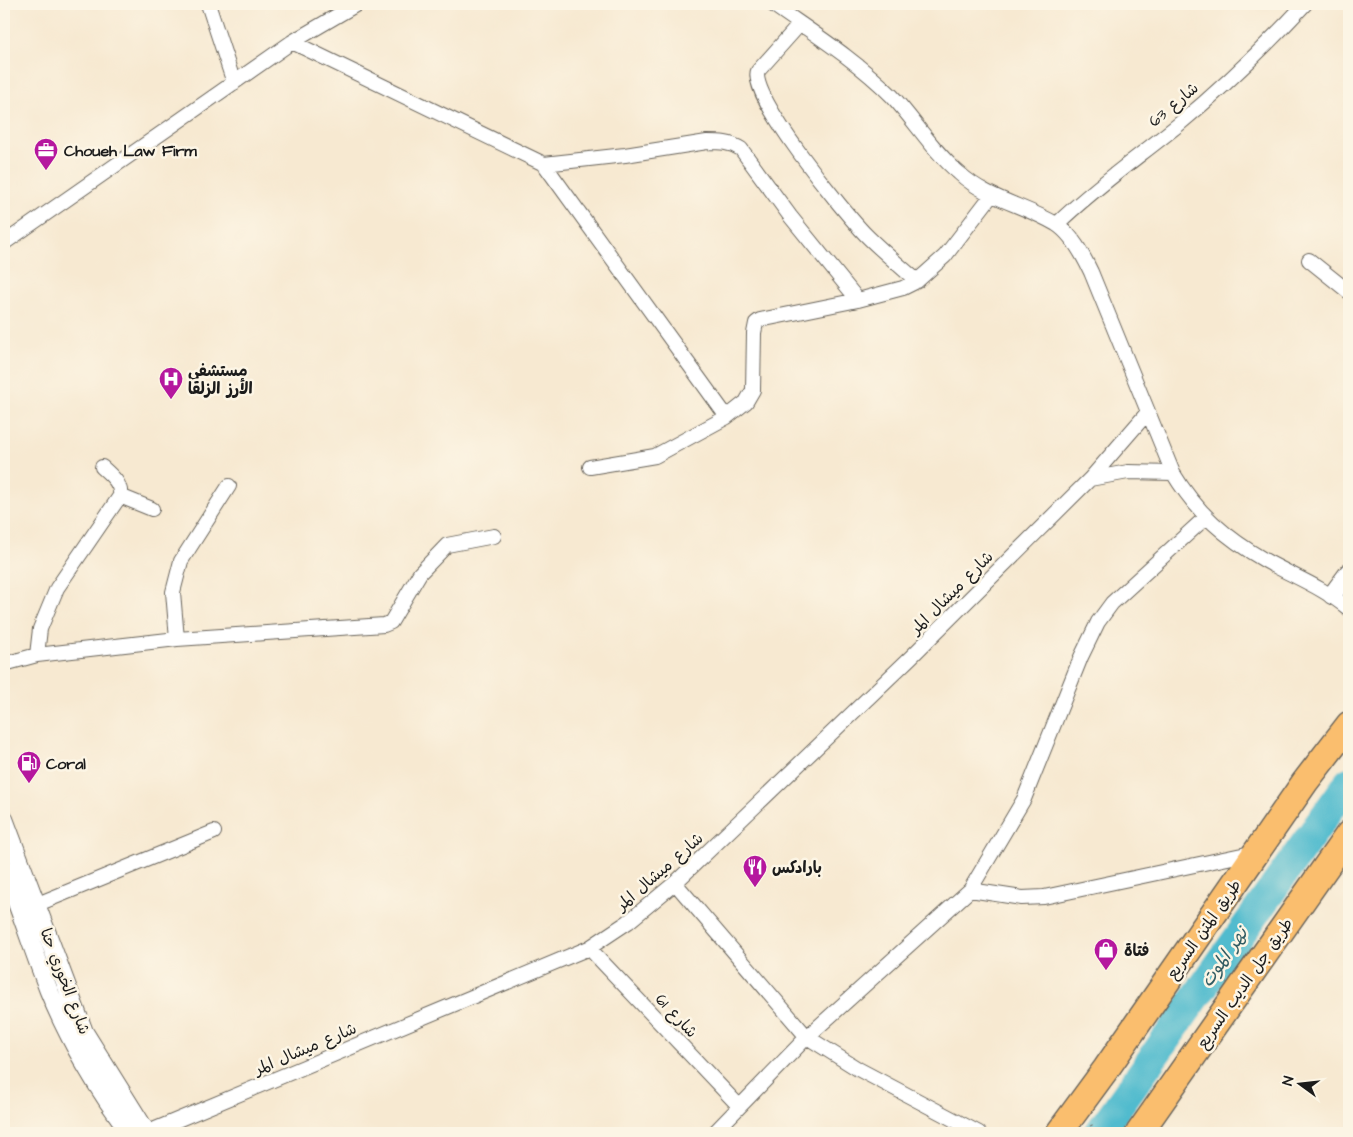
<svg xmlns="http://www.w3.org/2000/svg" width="1353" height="1137" font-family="'Architects Daughter','Playpen Sans Arabic',sans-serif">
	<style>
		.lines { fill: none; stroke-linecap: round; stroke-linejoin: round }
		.river { stroke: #51bbce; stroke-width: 30 }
		.minor-casing { stroke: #69645b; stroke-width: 16 }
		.tertiary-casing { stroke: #69645b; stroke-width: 20 }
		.motorway-casing { stroke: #69645b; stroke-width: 29 }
		.path { stroke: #69645b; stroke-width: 3; stroke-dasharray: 1 4; stroke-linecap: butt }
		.minor { stroke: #fff; stroke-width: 14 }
		.tertiary { stroke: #fff; stroke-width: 18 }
		.motorway { stroke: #fabe6e; stroke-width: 26 }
		.labels { text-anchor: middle; stroke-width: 5; stroke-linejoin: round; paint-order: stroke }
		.street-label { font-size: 16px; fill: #1c1c1c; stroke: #fcf5e5 }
		.poi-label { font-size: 16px; font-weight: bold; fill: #1c1c1c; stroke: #fcf5e5; text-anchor: start }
		.water-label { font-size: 18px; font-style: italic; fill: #315c63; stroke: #fcf5e5 }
	</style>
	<rect width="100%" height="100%" fill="#fcf5e5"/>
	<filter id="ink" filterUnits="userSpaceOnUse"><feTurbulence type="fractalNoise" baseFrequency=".02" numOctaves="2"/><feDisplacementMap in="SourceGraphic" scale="10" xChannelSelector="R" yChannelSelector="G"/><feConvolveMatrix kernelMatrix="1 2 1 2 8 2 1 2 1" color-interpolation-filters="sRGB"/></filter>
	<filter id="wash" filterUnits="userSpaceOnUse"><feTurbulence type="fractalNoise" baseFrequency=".0096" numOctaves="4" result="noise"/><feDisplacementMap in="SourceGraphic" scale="20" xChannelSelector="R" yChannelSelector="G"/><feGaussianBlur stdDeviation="1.12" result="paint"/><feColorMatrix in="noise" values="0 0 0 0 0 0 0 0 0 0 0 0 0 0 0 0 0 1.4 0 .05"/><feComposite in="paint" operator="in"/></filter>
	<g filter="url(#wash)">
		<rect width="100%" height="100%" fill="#f7e9d1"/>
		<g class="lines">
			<path class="river" d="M1099,1133L1349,782"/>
		</g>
	</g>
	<g filter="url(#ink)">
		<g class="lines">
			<defs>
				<path id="minor" d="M208,4L234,83
					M772,4C813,33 856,60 892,96C915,121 933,151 959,173C987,199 1024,205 1056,224C1072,234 1083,255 1091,272L1173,473C1197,513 1226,538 1266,561C1295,577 1324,588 1349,609
					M800,24L758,71C747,94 846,215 866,235C882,251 900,266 917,281
					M292,42L544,164L625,155L707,142C720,142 730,142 741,149L790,216L858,300
					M544,164L727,417
					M1057,224C1094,188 1137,158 1178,125C1223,88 1265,47 1305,4
					M4,243L292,42L357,4
					M1309,260L1349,292
					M590,467L655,456L727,417L746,402L753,390L754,333L756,323L760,320L858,300L903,288L917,281L945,256L991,196
					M1090,479L1128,472L1173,473
					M120,496L152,509
					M177,639L173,592L181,561L229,486
					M37,655L40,629L57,588L120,496C122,484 111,475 102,467
					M4,664L37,655L177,639L384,625L391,622L420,573L447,545L494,536
					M675,883L807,1037L858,1069L979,1133
					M970,890L1022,898L1044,897L1256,852
					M28,908L214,832
					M589,948L739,1106
					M146,1133L589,948L628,922L675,883L911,657L1090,479L1148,412
					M714,1133L807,1037L970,890L1024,799L1081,657L1098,622L1112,603L1205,518"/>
				<path id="tertiary" d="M1332,595L1349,572
					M4,819L84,1032L147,1133
					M4,868C20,909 33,950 49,991C68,1038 100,1094 131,1133"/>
				<path id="motorway" d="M1059,1133L1106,1069L1305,782L1349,725
					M1139,1133L1349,834"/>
			</defs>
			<use href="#minor" class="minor-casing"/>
			<use href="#tertiary" class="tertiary-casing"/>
			<use href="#motorway" class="motorway-casing"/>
			<path class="path" d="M1091,1125L1095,1133"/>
			<use href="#minor" class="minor"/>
			<use href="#tertiary" class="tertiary"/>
			<use href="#motorway" class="motorway"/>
		</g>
	</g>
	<defs>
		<symbol id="office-pin" viewBox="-11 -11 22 30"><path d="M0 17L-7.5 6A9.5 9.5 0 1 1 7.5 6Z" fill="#b5179e" stroke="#fcf5e5"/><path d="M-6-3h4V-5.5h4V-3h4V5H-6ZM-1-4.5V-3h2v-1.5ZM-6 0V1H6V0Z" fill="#fff"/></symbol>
		<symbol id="hospital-pin" viewBox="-11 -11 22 30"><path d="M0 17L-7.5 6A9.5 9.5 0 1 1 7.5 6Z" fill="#b5179e" stroke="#fcf5e5"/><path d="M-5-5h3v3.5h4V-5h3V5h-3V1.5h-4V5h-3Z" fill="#fff"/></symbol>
		<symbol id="fuel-pin" viewBox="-11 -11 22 30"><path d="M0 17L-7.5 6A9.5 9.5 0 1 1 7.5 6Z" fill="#b5179e" stroke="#fcf5e5"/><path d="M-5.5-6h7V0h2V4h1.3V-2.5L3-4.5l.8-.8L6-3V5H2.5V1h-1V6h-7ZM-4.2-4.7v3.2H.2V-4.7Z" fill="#fff"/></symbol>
		<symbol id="restaurant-pin" viewBox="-11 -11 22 30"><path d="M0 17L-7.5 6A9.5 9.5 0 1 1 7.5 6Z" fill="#b5179e" stroke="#fcf5e5"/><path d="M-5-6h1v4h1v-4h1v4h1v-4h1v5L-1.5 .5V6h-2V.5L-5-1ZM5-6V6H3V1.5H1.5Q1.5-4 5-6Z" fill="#fff"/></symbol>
		<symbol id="shop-pin" viewBox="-11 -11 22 30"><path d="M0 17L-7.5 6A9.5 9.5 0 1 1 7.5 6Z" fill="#b5179e" stroke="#fcf5e5"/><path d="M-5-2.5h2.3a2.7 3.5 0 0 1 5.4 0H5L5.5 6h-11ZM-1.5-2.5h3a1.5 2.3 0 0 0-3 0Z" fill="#fff"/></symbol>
	</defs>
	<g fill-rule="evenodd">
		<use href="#office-pin" x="32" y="136" width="28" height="38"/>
		<use href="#hospital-pin" x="157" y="365" width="28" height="38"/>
		<use href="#fuel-pin" x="15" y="749" width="28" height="38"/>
		<use href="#restaurant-pin" x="741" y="853" width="28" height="38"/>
		<use href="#shop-pin" x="1092" y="936" width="28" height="38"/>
	</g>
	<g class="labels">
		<g class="street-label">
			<text transform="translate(1173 104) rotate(-40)" y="6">شارع 63</text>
			<text transform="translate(951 592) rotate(-45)" y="6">شارع ميشال المر</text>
			<text transform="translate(659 871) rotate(-41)" y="6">شارع ميشال المر</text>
			<text transform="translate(1203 929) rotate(-55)" y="6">طريق المتن السريع</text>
			<text transform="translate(66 981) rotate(69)" y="6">شارع الخوري حنا</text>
			<text transform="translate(1244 983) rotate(-55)" y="6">طريق جل الديب السريع</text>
			<text transform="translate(677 1015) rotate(47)" y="6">شارع 61</text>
			<text transform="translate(305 1048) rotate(-23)" y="6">شارع ميشال المر</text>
		</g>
		<g class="poi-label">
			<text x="64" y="156">Choueh Law Firm</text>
			<text x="188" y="376">مستشفى<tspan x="188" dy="18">الأرز الزلقا</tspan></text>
			<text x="46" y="769">Coral</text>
			<text x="772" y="873">بارادكس</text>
			<text x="1124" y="956">فتاة</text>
		</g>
		<g class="water-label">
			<text transform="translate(1224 957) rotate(-55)" y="6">نهر الموت</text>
		</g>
	</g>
	<rect width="1353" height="1137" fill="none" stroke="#fcf5e5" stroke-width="20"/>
	<g transform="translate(1300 1084) rotate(285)" stroke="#fcf5e5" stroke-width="4" paint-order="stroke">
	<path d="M0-4L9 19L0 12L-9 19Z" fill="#1c1c1c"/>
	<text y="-8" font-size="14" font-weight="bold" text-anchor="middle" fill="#1c1c1c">N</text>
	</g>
</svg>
